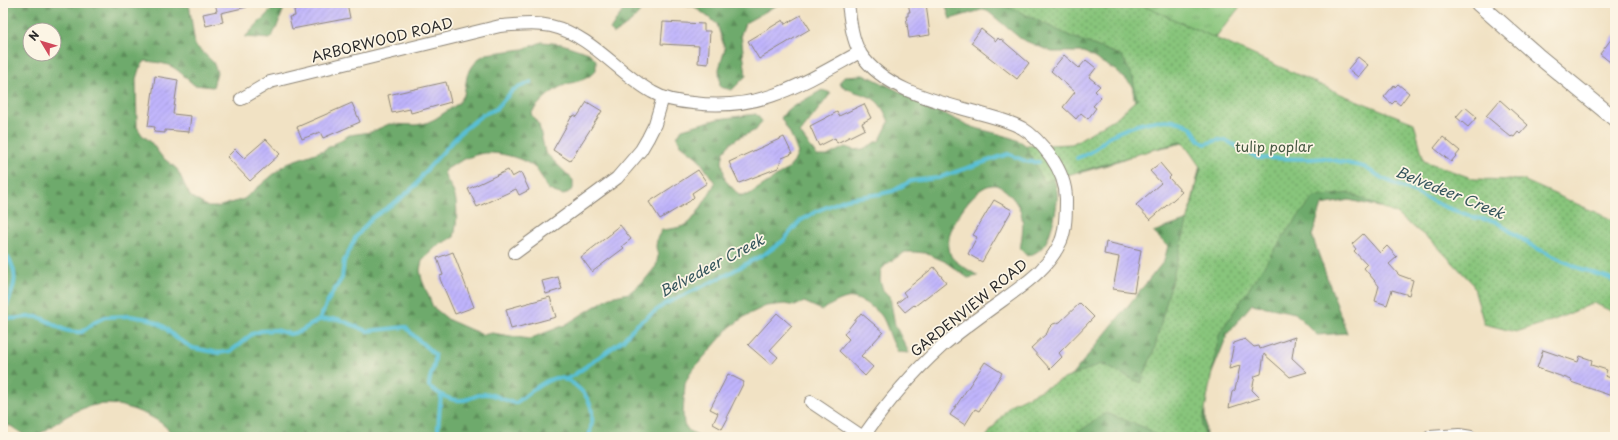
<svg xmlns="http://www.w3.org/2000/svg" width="1618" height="440" font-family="'Playpen Sans',sans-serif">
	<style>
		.grass { fill: url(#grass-tufts); stroke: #5a7854 }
		.forest { fill: url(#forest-firs); stroke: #4c6a4c; fill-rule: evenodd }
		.park { fill: url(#park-dots); stroke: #5a7854 }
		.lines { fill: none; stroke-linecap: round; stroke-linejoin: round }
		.stream { stroke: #58bfd6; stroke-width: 4 }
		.building { fill: url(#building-hatch) }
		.minor-casing { stroke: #8e8678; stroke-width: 14 }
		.tertiary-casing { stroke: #8e8678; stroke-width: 17 }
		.minor { stroke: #fff; stroke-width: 12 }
		.tertiary { stroke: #fff; stroke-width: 15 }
		.labels { text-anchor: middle; stroke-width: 3.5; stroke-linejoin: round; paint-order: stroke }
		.street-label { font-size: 14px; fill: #2b2b2b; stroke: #fcf5e5 }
		.park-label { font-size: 14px; fill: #475943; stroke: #fcf5e5 }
		.water-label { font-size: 15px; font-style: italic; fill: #38575e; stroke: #fcf5e5 }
	</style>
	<defs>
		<pattern id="grass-tufts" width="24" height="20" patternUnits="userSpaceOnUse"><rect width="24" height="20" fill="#88c57c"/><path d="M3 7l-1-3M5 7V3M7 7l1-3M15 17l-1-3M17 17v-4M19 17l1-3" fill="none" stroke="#6fa066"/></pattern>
		<pattern id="forest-firs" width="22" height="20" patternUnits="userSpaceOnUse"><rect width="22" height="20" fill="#6eaa6c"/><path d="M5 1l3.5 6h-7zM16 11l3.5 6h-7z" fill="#5b8b59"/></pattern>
		<pattern id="park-dots" width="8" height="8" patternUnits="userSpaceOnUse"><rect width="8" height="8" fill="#88c57c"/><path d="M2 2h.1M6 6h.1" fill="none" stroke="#6fa066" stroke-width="1.8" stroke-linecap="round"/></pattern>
		<pattern id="building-hatch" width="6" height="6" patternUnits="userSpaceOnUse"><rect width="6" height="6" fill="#bfb4fc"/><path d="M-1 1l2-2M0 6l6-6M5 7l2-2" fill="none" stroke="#a49bd8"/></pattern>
	</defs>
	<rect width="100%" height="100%" fill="#fcf5e5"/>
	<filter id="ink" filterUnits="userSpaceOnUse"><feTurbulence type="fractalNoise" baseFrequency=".025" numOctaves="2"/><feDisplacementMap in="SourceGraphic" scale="8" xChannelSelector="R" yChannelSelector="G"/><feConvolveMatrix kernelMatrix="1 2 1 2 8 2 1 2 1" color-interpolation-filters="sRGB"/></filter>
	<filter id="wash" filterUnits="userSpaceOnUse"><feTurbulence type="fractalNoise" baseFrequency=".012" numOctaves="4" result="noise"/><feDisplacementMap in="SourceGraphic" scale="16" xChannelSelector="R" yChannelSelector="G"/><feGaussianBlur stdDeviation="0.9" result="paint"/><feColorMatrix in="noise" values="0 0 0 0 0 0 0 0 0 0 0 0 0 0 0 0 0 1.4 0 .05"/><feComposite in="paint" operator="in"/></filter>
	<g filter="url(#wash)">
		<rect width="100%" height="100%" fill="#f1e2c4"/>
		<path class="grass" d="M1112,3H1243L1215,38Z"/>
		<path class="forest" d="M3,3H189L195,45L213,62L217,72L213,87L194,85C173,66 174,64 145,61L139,69L136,79L137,127L142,135L150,141L162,157L177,169L190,196L208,207H217L244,199L287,163L324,150L349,135L371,132L389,124L416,125L426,123L435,119L459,103L464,95L467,76L472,67L478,59L486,54L523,49L542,42L562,44L589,53L596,60V70C585,83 575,80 560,87C549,93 537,104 531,114L539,125L545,152L573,180V189L564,195C540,189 549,186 537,170C527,158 494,150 479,154C467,157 454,164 444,171C446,180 448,181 452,189C459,200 457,225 454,237L437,246L422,260L420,270L422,280L433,307L449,320L483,335L492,333L529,339L565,325L610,297L629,293L644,281L656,266L658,256L656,247L657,238L662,230C670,229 682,228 689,223C696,217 711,191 715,183L698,158L681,145L677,137L682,129L718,119L756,114L762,121L756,130L738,138L730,144L724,151L722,161L725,180L739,195H748L788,169L794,162L798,153L791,135L781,118L787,110L822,90L831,93L800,133L817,156H827L845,147L854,150L863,149L880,140L889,122C876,88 863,100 839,84L844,76L863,75L872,78C903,93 934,109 965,124C983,132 1004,133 1021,142C1028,146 1035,154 1041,160C1059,182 1060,192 1054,219C1049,237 1046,251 1027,256L1020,249C1024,225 1026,211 1008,193C1004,189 998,184 992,185C975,186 951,222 949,238C948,244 949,250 951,256C954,262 971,271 978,276L968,278L944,261L925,253L915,252H905L888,263L881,270L880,280L883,290L890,297L895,325L909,353L898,352C891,341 889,330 883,318C879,310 856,295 847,298C838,300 829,306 822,310L804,302L795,306L785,304L766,306L747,315L730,327L690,373L685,384L683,414L684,424L689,431L700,437H174C166,424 153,417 140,412C107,398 86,403 56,423C46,430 39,436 27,437L11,426L3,425ZM30,30H54V54H30Z
			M273,3H286L276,29L270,39L245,37L271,10Z
			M628,3H648L632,21L614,34L610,30Z
			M686,3H781L745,23L741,34L746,76L732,90L720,87L719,69L725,49L717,24L695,7L687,5Z
			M945,3H1071L1410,214L1349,200L1322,205L1312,236L1347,333L1317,335L1295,313L1252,304L1228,333L1204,393L1206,437H1022L1164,261L1168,246L1153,232L1188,220L1201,160L1188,142L1142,152L1107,165L1079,173L1080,149L1135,103L1132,85L1115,70L1084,52H1052L1021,39L985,9L950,19Z"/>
		<path class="park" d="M999,3H1137L1343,95L1414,123L1424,161L1474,179L1523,180L1615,221V313L1594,303L1554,320L1516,332L1484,324L1473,284L1433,242L1396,214L1350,193L1314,197L1289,228L1219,334L1202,426L1206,437H1159L1146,428L1106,413L1071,437H986L1010,405L1064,379L1101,364L1141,383L1154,350L1201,168L1182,141L1044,182L1026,146L1072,144L1117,117L1137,99L1133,78L1122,56L1070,36L1016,10Z"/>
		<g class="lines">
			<path class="stream" d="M1077,158C1082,156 1089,154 1094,150C1099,146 1104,140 1110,136C1130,126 1165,113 1187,125C1196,129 1195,140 1205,144L1218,140L1227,141L1258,158L1311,159L1324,158L1364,167L1382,178L1445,207L1476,218L1495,221L1534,247L1576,267L1609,278L1615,282
				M3,252C23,272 13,291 3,314
				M3,316C15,322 25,315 37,317C49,319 57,329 69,331C73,332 78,332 82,332L95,322L105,317L130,316L149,319L163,326L176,338L193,348L219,353L231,351L252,334L261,331L276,330L290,334L299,332L319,320L338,319L367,331L406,327L413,335L435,355C436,368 429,373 429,386C440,395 454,404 468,399C475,397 479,393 486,394C497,394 505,402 516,403C527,395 538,384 552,379C567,373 587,393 591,407C594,417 591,427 589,437
				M319,320L330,297L342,278L344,261L356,237L372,218L400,199L416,185L423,174L461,132L482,115L496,109L513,90L531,82
				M565,380L574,375L623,340L635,326L665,304L724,276L766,253L783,241L800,221L817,211L846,199L880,194L893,191L911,181L938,178L1008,154L1028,162H1039
				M440,437L438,428L441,394"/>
		</g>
		<g id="blocks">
			<path class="building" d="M215,3H247V7L221,13L223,22L206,26L203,14L217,11Z
				M322,3H347L350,18L292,29L289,17L295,16L294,10L307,8L306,6Z
				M908,3H926L930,35L909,38L906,16H908V12H910Z
				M801,15L810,29L759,59L748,41L783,20L785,24Z
				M663,22L704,24V31H710L708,64L698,63L699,46L661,44Z
				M981,29L996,41L998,38L1000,40L1001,39L1029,63L1017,79L971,43Z
				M1615,34V66L1600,54Z
				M1064,55L1079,68L1086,60L1096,68L1089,77L1100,86L1095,91L1101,97L1093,106L1096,108L1088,119L1081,113L1076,119L1063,107L1075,92L1051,71Z
				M1358,57L1368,65L1358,77L1348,69Z
				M155,76L178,80L173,114L191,116L189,132L165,130V133L154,132L155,127L148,126Z
				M446,82L451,102L411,113L410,109L392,113L388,95Z
				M1398,84L1409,93L1400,105L1395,101L1392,104L1384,97L1394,85L1395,87Z
				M1500,100L1528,125L1520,134L1518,132L1514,137L1512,136L1511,137L1486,116Z
				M587,102L602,111L570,161L553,150L572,116L573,117L574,115L577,117Z
				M352,103L360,122L323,138L320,132L302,139L297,127Z
				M864,104L871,118L862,123L865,129L837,143L835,138L819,146L810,126L837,112L839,116Z
				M1465,107L1477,117L1468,127L1456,117Z
				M784,137L792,154L782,158L778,168L739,183L729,162Z
				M1443,137L1460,151L1451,162L1434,148Z
				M266,139L280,154L250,181L227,157L235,149L244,158Z
				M1160,163L1171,176L1169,178L1182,192L1150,220L1136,205L1161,183L1150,171Z
				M508,170L512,177L521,172L529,190L519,195L516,189L477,207L468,189Z
				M698,170L707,183L692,193L694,197L690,201L660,219L649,202Z
				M994,200L1012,210L982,262L968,254L977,237L973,235Z
				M620,225L631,239L622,246L624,248L592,272L581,257L612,233L611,232Z
				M1363,234L1380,253L1387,246L1397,257L1389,264L1399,275L1413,280L1409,295L1392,290L1387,305L1375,301L1379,286L1364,268L1367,265L1354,251L1356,249L1352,244Z
				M1106,242L1141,250L1134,292L1113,289L1119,257L1104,254Z
				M453,252L474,307L455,314L440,279V276L443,275L437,258Z
				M934,267L946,282L915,306L914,305L905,312L897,303L906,296L903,292Z
				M558,277L562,289L546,294L542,281Z
				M550,297L556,317L511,329L506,309Z
				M1080,303L1094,317L1059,353L1062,357L1050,369L1031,348L1047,333L1049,328L1053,324L1060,322Z
				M777,313L792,326L770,350L778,357L771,365L748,345Z
				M861,313L883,332L861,356L873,367L865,376L839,351L849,339L844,334Z
				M1295,337L1292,358L1307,372L1290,377L1264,354L1261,374L1255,376L1252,390L1260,398L1229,408L1232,392L1235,390L1240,366L1229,369L1234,343L1245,339L1254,347L1259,346L1260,349Z
				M1543,350L1578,362L1580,356L1592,360L1591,365L1607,370L1605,376L1614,379L1609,395L1571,382L1572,380L1537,368Z
				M985,362L1002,373L979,411L975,409L965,425L950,415Z
				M728,374L744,382L727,416L728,418L722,429L713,424L718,413L710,409Z"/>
		</g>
	</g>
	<g filter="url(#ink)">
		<use href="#blocks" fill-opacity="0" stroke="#8e8678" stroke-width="1"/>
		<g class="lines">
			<defs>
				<path id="minor" d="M848,3C850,19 852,39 860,53C886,92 941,102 982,114C996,118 1009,121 1022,128C1034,135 1043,146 1051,157C1060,170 1066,184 1066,199C1066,212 1066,229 1061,241C1049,268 1026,283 1003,300C982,315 961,330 941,347C911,374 886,404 863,437
					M241,99L270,82L500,26C517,25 534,22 551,26C591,35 618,73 652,92C665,100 679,102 693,103C761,112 803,83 860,52
					M515,253L617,178L641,150L648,138L655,124L663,97
					M811,402L863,437
					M1430,437L1459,435L1471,437"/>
				<path id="tertiary" d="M1478,3L1537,55L1615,119"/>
			</defs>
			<use href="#minor" class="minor-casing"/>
			<use href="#tertiary" class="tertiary-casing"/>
			<use href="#minor" class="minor"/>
			<use href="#tertiary" class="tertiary"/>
		</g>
	</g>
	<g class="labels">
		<g class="street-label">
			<text transform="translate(382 40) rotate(-14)" y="5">ARBORWOOD ROAD</text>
			<text transform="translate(969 308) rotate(-39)" y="5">GARDENVIEW ROAD</text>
		</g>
		<g class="park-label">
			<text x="1274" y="152">tulip poplar</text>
		</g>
		<g class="water-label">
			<text transform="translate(1450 193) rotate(22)" y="5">Belvedeer Creek</text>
			<text transform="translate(712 266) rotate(-28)" y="5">Belvedeer Creek</text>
		</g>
	</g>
	<rect width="1618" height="440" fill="none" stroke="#fcf5e5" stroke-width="16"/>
	<g transform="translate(42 42) rotate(308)"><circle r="19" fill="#fcf5e5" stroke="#a8a49b"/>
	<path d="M0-3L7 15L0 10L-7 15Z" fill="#d1495b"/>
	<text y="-6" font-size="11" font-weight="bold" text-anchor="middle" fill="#2b2b2b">N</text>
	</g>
</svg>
